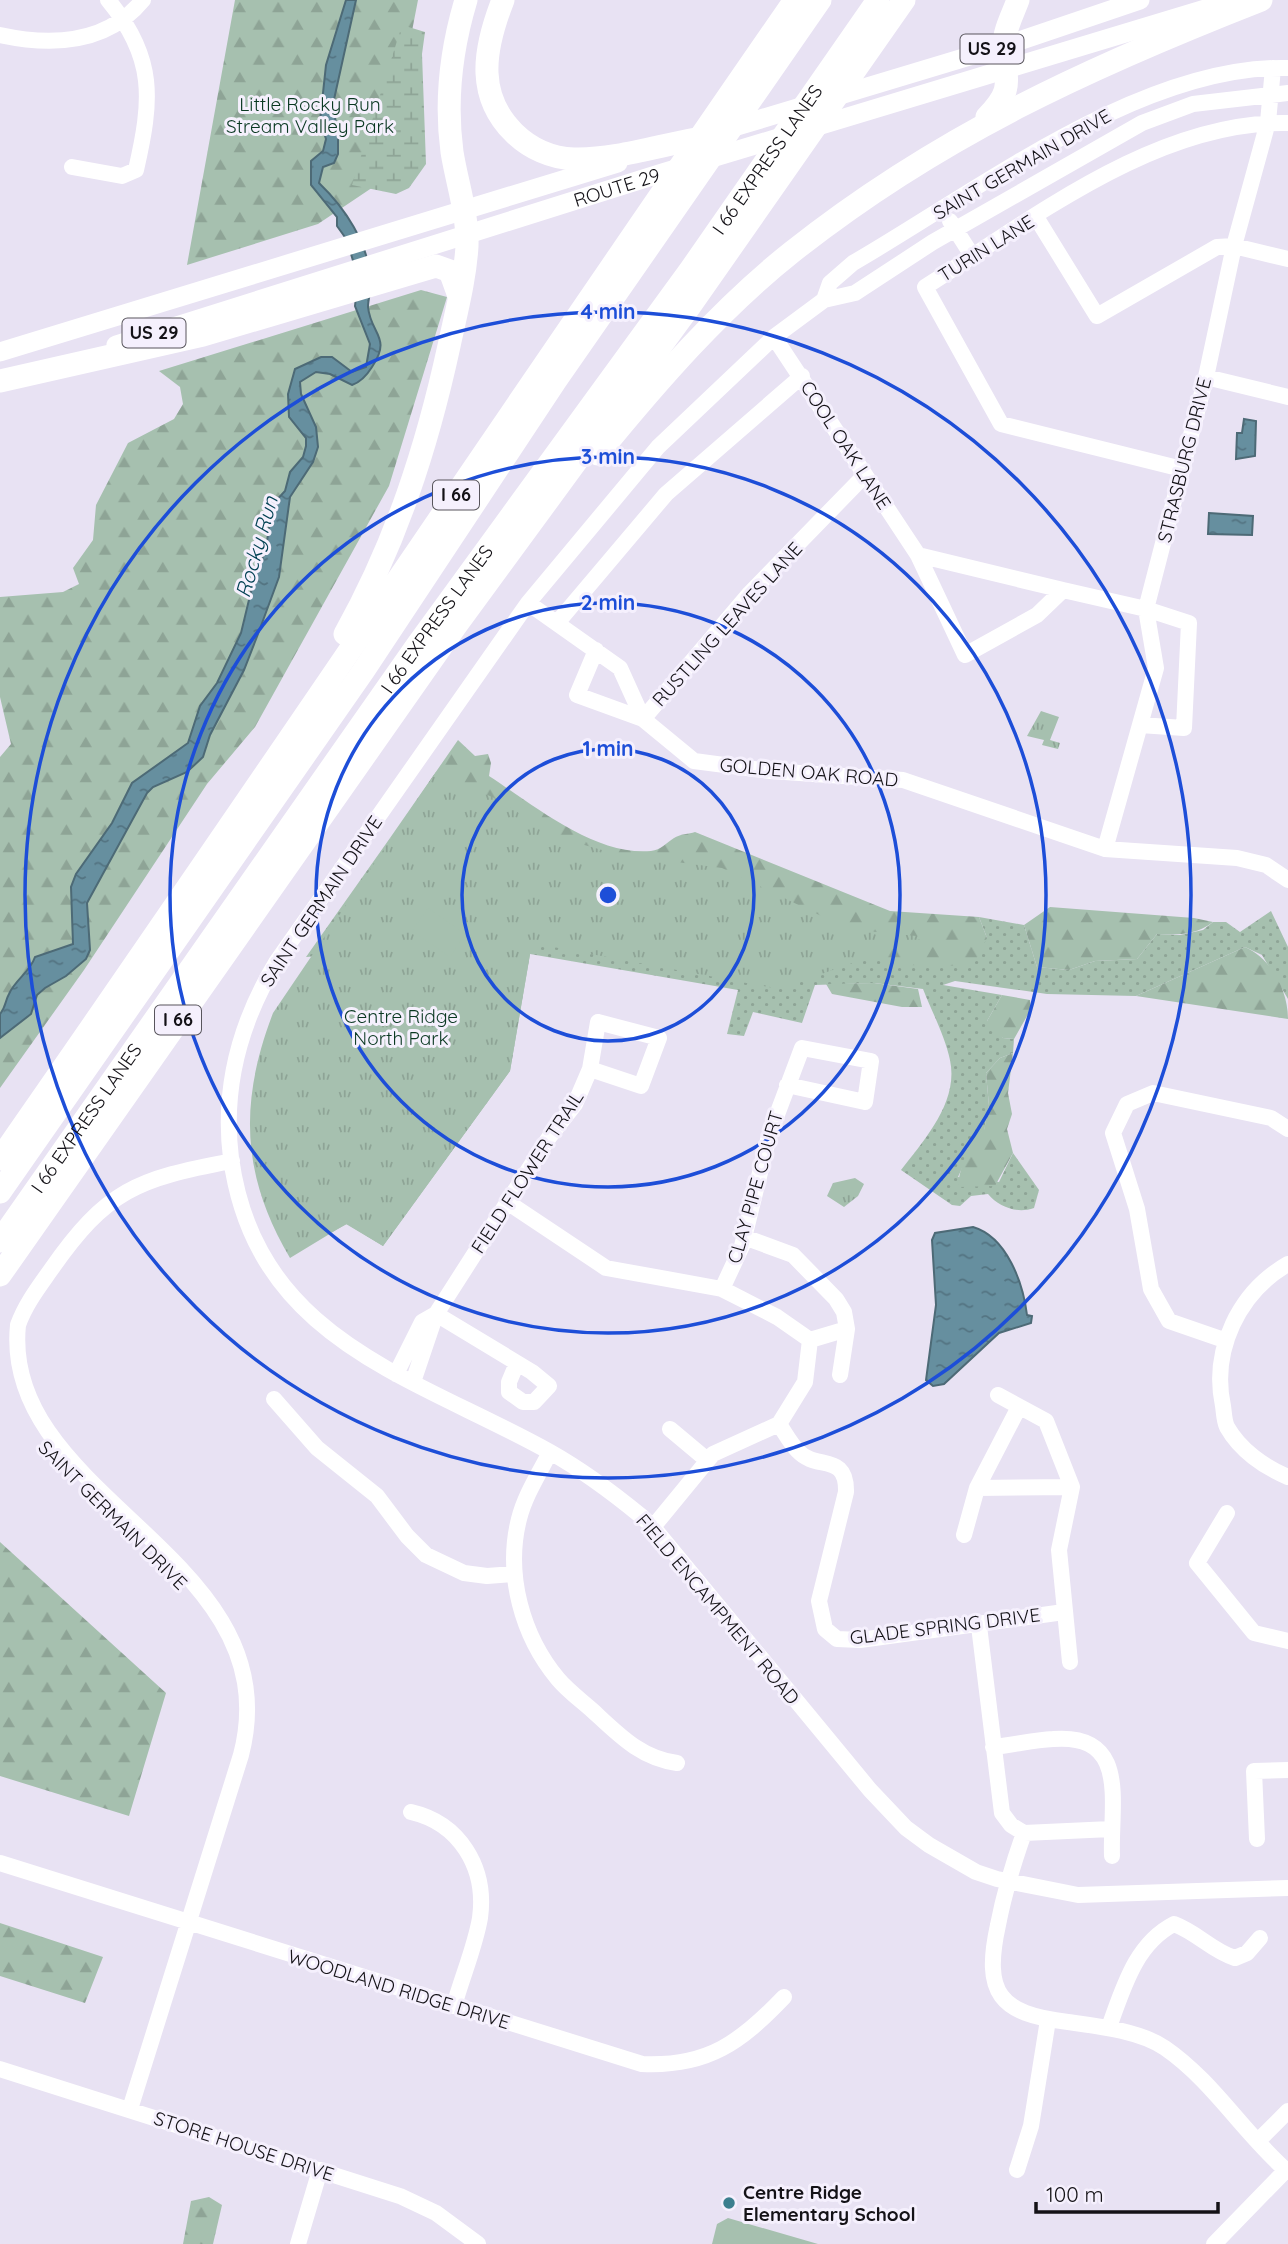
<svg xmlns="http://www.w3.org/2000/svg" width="1288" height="2244" font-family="Quicksand,sans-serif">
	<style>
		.grass { fill: url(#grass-dots) }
		.forest { fill: url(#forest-firs) }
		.wetland { fill: url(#wetland-marsh) }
		.park { fill: url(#park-tufts) }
		.garden { fill: #a6c0af }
		.water { fill: url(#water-ripples); stroke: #4d6a76; stroke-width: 2 }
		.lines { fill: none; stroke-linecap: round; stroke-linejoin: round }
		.minor { stroke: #fff; stroke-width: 16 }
		.major { stroke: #fff; stroke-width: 19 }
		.highway { stroke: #fff; stroke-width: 23 }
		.ring { fill: none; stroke: #1d4ed8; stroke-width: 3.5 }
		.poi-dot { fill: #3b7f8e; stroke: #f5f0fd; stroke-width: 2.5 }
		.labels { text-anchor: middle; stroke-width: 6; stroke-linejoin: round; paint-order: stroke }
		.shield { fill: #f5f0fd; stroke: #58555c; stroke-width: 2 }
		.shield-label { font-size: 18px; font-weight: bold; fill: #141217 }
		.park-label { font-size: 19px; fill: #093821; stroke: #f5f0fd }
		.street-label { font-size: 19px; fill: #141217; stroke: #f5f0fd }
		.poi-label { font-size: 19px; font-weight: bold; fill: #141217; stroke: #f5f0fd; text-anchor: start }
		.water-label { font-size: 21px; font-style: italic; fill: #004153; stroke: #f5f0fd }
		.centre { fill: #1d4ed8; stroke: #f5f0fd; stroke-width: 3.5 }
		.ring-label { font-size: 21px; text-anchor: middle; font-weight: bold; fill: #1d4ed8; stroke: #f5f0fd; stroke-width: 6; stroke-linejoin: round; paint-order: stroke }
	</style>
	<defs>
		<pattern id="grass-dots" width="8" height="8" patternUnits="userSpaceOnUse" patternTransform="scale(1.75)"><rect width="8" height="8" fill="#a6c0af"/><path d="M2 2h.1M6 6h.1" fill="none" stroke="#8ea496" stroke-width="1.8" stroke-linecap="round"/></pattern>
		<pattern id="forest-firs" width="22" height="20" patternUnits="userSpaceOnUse" patternTransform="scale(1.75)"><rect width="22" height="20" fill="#a6c0af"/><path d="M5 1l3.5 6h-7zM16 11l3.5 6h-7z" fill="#8ea496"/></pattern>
		<pattern id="wetland-marsh" width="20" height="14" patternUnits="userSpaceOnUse" patternTransform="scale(1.75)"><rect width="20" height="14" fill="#a6c0af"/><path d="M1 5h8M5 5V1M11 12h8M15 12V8" fill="none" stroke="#8ea496"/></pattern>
		<pattern id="park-tufts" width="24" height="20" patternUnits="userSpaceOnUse" patternTransform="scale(1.75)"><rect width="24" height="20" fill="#a6c0af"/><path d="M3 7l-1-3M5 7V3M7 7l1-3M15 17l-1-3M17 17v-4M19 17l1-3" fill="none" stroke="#8ea496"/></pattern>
		<pattern id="water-ripples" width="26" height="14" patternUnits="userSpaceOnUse" patternTransform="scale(1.75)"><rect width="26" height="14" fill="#668f9f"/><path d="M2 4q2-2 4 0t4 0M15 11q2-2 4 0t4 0" fill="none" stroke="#537381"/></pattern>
	</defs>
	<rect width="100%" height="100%" fill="#e8e2f3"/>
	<path class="grass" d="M390,838L987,938L979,917L1024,925L1037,967L1069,970L1095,961L1137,959L1157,934L1180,935L1203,930L1213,922H1226L1240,932L1271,911L1288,947V999L1262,955L1245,947L1136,996L1047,994L955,981L943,985L1002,995L987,1021L1003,1038L1014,1039L1013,1053L1000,1058L986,1073L989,1106L984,1131L968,1143L967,1157L958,1177L999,1182L1013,1153L1039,1190L1034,1208C1017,1214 999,1207 988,1194L971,1196L960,1206L952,1205L901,1170C924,1140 959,1102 950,1060C945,1036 932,1012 923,989L874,983L815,985L802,1023L753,1012L744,1036L727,1034L738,990L530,954L510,1071L383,1246L347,1224L332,1232L320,956L306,957Z"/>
	<path class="forest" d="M235,0H418L406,62L403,167L318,224L187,265Z
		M421,290L447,297L389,486L255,727L207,784L84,970L0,1088V757L11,744L0,697V597L63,592L79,584L73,568L93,540L96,505L128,443L174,419L183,404L180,387L159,371Z
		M458,740L475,756L488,754L491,763L489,776C534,805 594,856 651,851C661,850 666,843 674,838C680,834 689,834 695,832L890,911L979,917L987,938L973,966L902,965L759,939L390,838Z
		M1050,907L1194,918L1213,922C1196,935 1178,935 1157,934L1137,959L1095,961L1069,970L1037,967L1024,925Z
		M1245,947C1272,959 1288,991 1288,1019L1136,996Z
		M874,983L918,989L922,1007H902L832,994L826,984Z
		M1002,995L1030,1000L1031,1009L1014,1039L1003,1038L988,1029L987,1021Z
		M1013,1053L1008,1093L1012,1114L1007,1129L1013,1153L995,1186L959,1187C957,1172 967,1159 968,1143L984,1130L989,1106L986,1073L1000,1058Z
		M0,1542L166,1693L129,1816L0,1776Z
		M0,1923L103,1957L85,2003L0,1976Z
		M209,2197L222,2205L213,2244H183L191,2201Z"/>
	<path class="wetland" d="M402,25L425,32L422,54L426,164L409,188L396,194L352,185Z"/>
	<path class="park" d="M1041,711L1059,717L1050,740L1060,743L1058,749L1042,745L1044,740L1027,736Z
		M436,772L501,801L553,836L616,854L722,868L848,929L926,937L779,989L532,943L510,1071L383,1246L346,1224L290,1258C241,1175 239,1102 273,1013Z
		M855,1178L864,1184L858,1196L844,1207L827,1196L833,1183Z"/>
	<path class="garden" d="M428,908L465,934L450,957L412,931Z
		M728,2218L818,2244H712L717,2224Z"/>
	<path class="water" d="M346,0H356L333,104L338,137V154L334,163L323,167L319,183C345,208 368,242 371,281C372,289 368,298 368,307C371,335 392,337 372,367C367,375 361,382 352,385L330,374L316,372L300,382L301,394L316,427L318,447L313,462L290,497L279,577L258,634L244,670L210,735L203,757L187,772L153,787L147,793L87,903L90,950L86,959L66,976L45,988L37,995L31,1014L0,1038V1014C6,1007 5,1001 9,994C15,980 30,972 35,957L73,944L71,887L76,874L112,823L132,783L188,743L200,706L217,683L241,633L254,579L266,549L272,505L285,491L290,472L303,457L306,446V438L289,417L288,394L295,369L321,357H332L352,372L366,367L370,344L355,306L358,278L347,240L337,226V217L311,185V161L323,151L326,139L320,121L326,65Z
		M1244,419L1256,421L1255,456L1236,459L1237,433H1242Z
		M1209,513L1253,516L1252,535L1208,534Z
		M973,1227C1007,1237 1023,1283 1027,1315L1032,1316L1031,1323L999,1333L944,1384L933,1386L926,1380L936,1305L932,1240L935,1233Z"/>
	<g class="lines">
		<path class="minor" d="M0,35C51,46 107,44 143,0
			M1288,93L1193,104L1142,123L933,242L855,293L824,300L774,337L658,447L528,603L277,961C240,1022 222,1087 231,1158C256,1341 414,1376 550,1452C582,1470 613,1493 641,1516L653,1527L870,1790L906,1828L929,1845L976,1872L997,1879L1078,1895L1288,1888
			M72,167L122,176L136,170C152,100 156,58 108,0
			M1036,217L1097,316L1217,247L1234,246L1288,259
			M950,221L973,257
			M824,300L830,283L853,263C976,192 1142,64 1288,68
			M774,337L918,555L965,655L1037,615L1063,590L1146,609L1189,623L1184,728L1140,725
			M1206,377L1288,397
			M1182,469L1001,424L925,287C1031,220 1157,120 1288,123
			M918,555L1063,590
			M528,603L620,668L643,719L694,761L770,771L903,780L1105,849L1237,858L1266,865L1288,880
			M557,623L666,494L802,376
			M596,650L577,695L643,719L750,593L865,475
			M1105,849L1156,668L1146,609L1206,377L1234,246L1268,122L1273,68
			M507,1202L606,1268L722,1289L777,1317L810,1340
			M744,1237L793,1255L836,1299L844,1312L847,1329L840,1375
			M1288,1264C1239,1292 1211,1350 1223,1406C1224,1412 1224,1421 1227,1427C1240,1450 1264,1467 1288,1477
			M722,1289L742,1246L769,1136L802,1048L871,1061L865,1102L787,1085
			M436,1314L532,1372L549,1386L534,1402H523L509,1392V1382L517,1363
			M810,1340L847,1329
			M1224,1340L1169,1321L1151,1289L1137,1209L1113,1133L1127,1104L1153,1093L1271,1118L1288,1129
			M396,1374L422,1322L436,1314
			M413,1382L436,1314L550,1136L575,1104L590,1069L598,1022L659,1038L641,1086L590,1069
			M998,1395L1046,1421L1072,1487L1059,1550L1070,1662
			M274,1399L317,1448L377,1496L407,1536L426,1555L464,1573L487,1576L513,1574
			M779,1424C785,1433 791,1444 798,1451C816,1471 847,1452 846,1492L819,1601L825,1629L837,1639L860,1640L1064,1612
			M670,1429L707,1460
			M550,1452C539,1474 525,1495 519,1519C505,1574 522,1636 558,1679C568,1691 582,1701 593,1711C620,1736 641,1758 677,1763
			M977,1488L1072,1487
			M1227,1513L1197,1563L1254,1633L1288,1641
			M653,1527L713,1454L779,1424L805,1382L810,1340
			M964,1535L977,1488L1019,1407
			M979,1626L1002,1813L1011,1825L1024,1833L1111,1829
			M993,1747C1013,1745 1033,1740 1053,1739C1130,1733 1110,1803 1112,1856
			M411,1812C459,1823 487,1867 480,1918C475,1947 462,1977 454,2006
			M1024,1833C1013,1864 1004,1894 998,1925C983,1993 999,2014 1068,2022C1097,2026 1140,2031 1165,2048C1213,2081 1244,2134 1288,2172
			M1257,1839L1254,1771L1288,1770
			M0,1863L642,2064C708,2067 741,2042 784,1997
			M1109,2027C1123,1989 1135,1944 1174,1924C1198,1933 1212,1951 1235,1958L1247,1953L1260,1938
			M0,2069L400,2196L436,2213L478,2244
			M130,2109L241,1755C293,1556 0,1499 18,1325C25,1305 38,1288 50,1271C107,1189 137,1179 232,1161
			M1259,2140L1288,2111
			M1017,2170L1031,2126L1048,2020
			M298,2244L320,2170
			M1214,2244L1286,2170"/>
		<g class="major">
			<path d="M724,130L1013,43L1140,0"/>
			<path id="s1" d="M116,345L662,173L1235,0"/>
			<path d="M0,352L618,163"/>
		</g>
		<g class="highway">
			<path d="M503,0C494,23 486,49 487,73C489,120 528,157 574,159C614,160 657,146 696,139"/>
			<path d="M987,117C1015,88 1005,82 1004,47C1003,32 1013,14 1018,0"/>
			<path d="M0,381L203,335L436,266L450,271L459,296"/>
			<path d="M598,454C656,383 720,309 792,252C938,136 1090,67 1261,0"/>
			<path d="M345,634C396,543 427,447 449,346C456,313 465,280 467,246C468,215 457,183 452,152C445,100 451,50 466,0"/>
			<path d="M0,1159C268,775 528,385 795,0"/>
			<path d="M0,1192L364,670L556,380L820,0"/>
			<path id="s2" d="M0,1241L418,644L691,269L878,0"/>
			<path d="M0,1275L455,627L690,306L904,0"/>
		</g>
	</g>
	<g class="ring">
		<circle cx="608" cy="895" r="146"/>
		<circle cx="608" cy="895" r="292"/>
		<circle cx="608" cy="895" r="438"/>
		<circle cx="608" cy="895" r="583"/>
	</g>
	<circle class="poi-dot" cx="729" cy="2203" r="7"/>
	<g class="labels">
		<g class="shield">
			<rect x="960.5" y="34.5" width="63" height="29" rx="5"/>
			<rect x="122.5" y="318.5" width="63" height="29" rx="5"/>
			<rect x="433" y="480.5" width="46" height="29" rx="5"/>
			<rect x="155" y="1005.5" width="46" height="29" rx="5"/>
		</g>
		<g class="shield-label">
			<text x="992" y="55">US 29</text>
			<text x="154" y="339">US 29</text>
			<text x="456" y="501">I 66</text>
			<text x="178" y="1026">I 66</text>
		</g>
		<g class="park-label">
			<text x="310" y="111">Little Rocky Run<tspan x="310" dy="22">Stream Valley Park</tspan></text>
			<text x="401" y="1023">Centre Ridge<tspan x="401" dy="22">North Park</tspan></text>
		</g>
		<g class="street-label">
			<text dy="7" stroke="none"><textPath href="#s2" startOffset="1326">I 66 EXPRESS LANES</textPath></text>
			<text transform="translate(1022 164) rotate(-30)" y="7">SAINT GERMAIN DRIVE</text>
			<text dy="7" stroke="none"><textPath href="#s1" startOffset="525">ROUTE 29</textPath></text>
			<text transform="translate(986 248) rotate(-32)" y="7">TURIN LANE</text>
			<text transform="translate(846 445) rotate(57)" y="7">COOL OAK LANE</text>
			<text transform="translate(1184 460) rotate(-76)" y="7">STRASBURG DRIVE</text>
			<text dy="7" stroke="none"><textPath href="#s2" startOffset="760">I 66 EXPRESS LANES</textPath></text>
			<text transform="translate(727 624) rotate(-48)" y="7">RUSTLING LEAVES LANE</text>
			<text transform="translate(809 772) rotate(5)" y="7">GOLDEN OAK ROAD</text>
			<text transform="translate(321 901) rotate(-56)" y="7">SAINT GERMAIN DRIVE</text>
			<text dy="7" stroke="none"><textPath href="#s2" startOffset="150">I 66 EXPRESS LANES</textPath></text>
			<text transform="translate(527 1172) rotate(-57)" y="7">FIELD FLOWER TRAIL</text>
			<text transform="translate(755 1187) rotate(-74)" y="7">CLAY PIPE COURT</text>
			<text transform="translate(113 1515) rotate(45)" y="7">SAINT GERMAIN DRIVE</text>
			<text transform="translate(718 1609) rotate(50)" y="7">FIELD ENCAMPMENT ROAD</text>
			<text transform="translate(945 1626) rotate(-7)" y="7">GLADE SPRING DRIVE</text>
			<text transform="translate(399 1989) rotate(17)" y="7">WOODLAND RIDGE DRIVE</text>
			<text transform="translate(244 2146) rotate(18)" y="7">STORE HOUSE DRIVE</text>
		</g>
		<g class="poi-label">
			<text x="743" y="2199">Centre Ridge<tspan x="743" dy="22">Elementary School</tspan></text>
		</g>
		<g class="water-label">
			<text transform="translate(257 547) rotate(-74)" y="7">Rocky Run</text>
		</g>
	</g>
	<circle cx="608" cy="895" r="10" class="centre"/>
	<g class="ring-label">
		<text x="608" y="319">4 min</text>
		<text x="608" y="464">3 min</text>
		<text x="608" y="610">2 min</text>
		<text x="608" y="756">1 min</text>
	</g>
	<path d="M1036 2202v10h182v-10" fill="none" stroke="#141217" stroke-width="3.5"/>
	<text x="1046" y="2202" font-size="21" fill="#141217" stroke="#f5f0fd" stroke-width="5" paint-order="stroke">100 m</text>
</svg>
